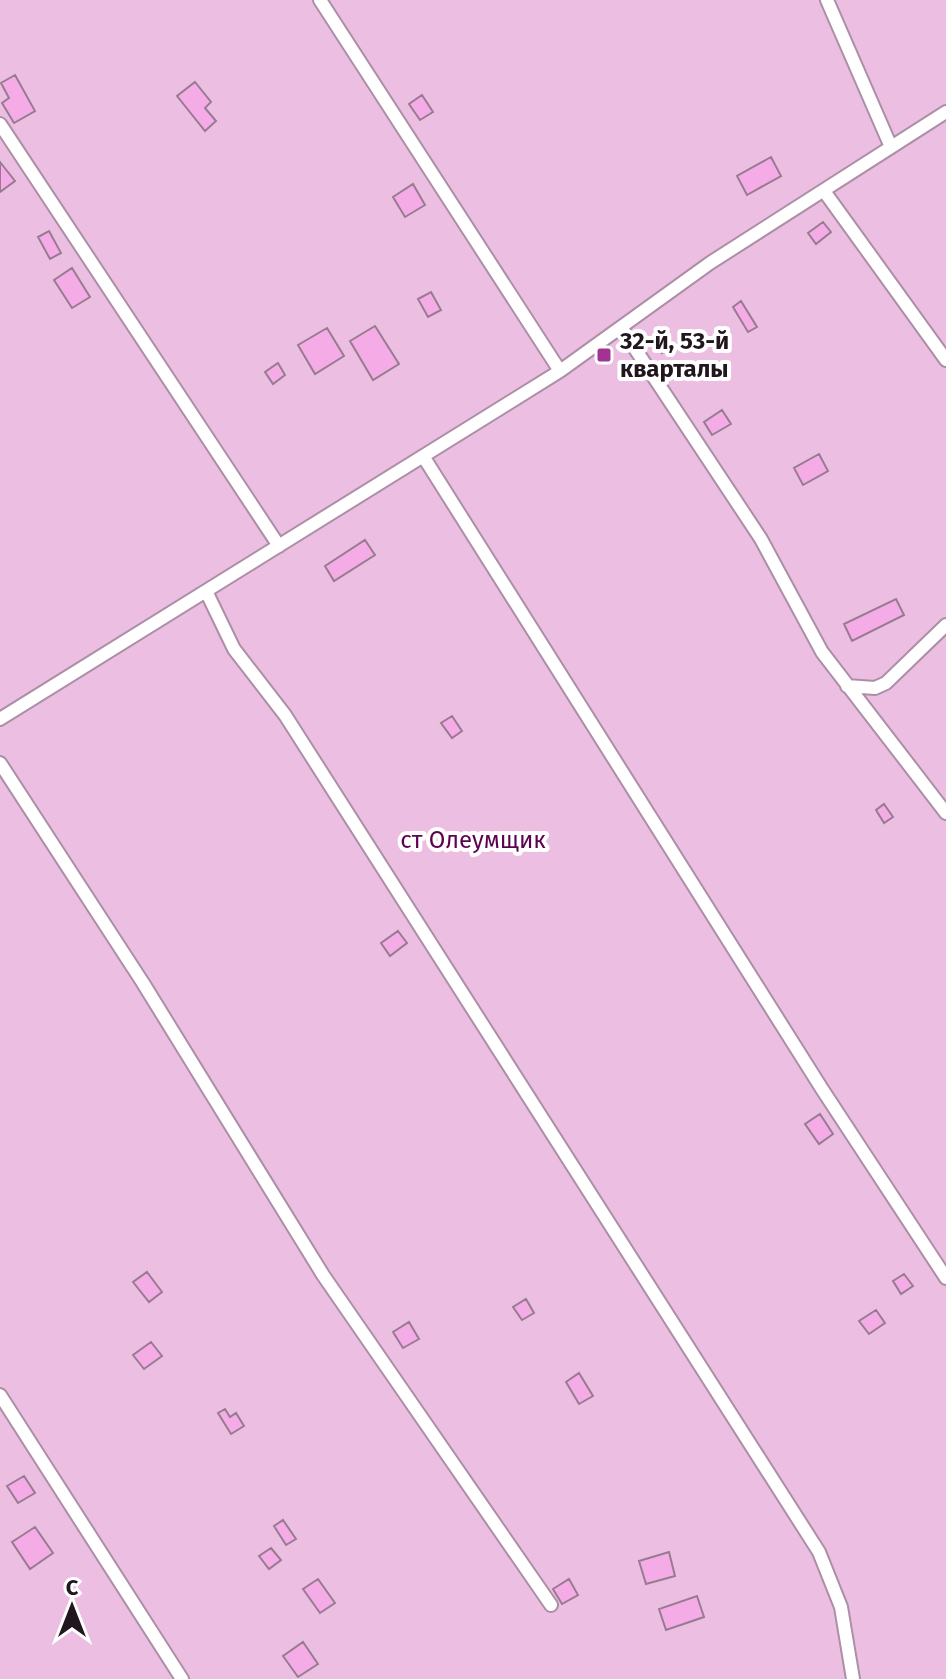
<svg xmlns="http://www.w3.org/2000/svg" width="946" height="1679" font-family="'Fira Sans',sans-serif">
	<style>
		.green { fill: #ecbfe2 }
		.building { fill: #f5ace6; stroke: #977c91; stroke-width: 2 }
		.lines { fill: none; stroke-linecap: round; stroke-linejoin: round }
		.lane-casing { stroke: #ac8fa5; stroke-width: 16 }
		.lane { stroke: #fff; stroke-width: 12 }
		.poi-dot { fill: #a23392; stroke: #fff; stroke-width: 3 }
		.labels { text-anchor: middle; stroke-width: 8; stroke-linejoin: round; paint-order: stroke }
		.poi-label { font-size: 24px; font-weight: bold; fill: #21161e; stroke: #fff; text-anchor: start }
		.park-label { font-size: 24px; fill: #5b0251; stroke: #fff }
	</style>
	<rect width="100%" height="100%" fill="#fddff6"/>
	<path class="green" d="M0,0H946V1679H0Z"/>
	<path class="building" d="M15,75L35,111L14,123L2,103L9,98L1,83Z
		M195,82L211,102L205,108L216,121L205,131L177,96Z
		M422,95L433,112L420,120L409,104Z
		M771,157L781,176L747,195L737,176Z
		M0,162L15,181L0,192Z
		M413,184L425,205L405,217L393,197Z
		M823,222L831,232L816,244L808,233Z
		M49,231L61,253L50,259L38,237Z
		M72,268L90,297L72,308L54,280Z
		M431,292L441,310L428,317L418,299Z
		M741,301L757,327L748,332L733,307Z
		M375,326L399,364L373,380L350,341Z
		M327,328L344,356L315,374L298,345Z
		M664,336L671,347L662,353L655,342Z
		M278,363L285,375L273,384L265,372Z
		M722,410L731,424L712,435L704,422Z
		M819,454L828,471L803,485L794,468Z
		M365,540L375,555L334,581L325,566Z
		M896,599L904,615L852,641L844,624Z
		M452,716L462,731L452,738L441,723Z
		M884,804L893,817L884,823L876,810Z
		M398,931L407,943L390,956L381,943Z
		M820,1114L833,1134L819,1144L805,1124Z
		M147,1272L162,1292L149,1302L133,1282Z
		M904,1274L913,1286L901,1294L893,1281Z
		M526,1299L534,1313L522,1320L513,1307Z
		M876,1310L885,1323L869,1334L859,1321Z
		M409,1322L419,1339L403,1348L393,1332Z
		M151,1342L162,1356L144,1369L133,1355Z
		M579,1373L593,1396L579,1404L566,1382Z
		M225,1409L230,1417L236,1413L244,1426L231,1434L218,1413Z
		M24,1476L35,1493L18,1503L7,1486Z
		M283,1520L296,1539L286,1545L274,1526Z
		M35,1527L53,1553L30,1569L12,1542Z
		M271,1548L281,1560L269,1569L259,1556Z
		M669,1552L675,1576L646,1584L639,1561Z
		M318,1579L335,1603L320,1613L303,1589Z
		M569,1579L578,1595L562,1604L553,1589Z
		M697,1596L704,1617L666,1630L659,1609Z
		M303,1642L318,1664L298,1677L283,1656Z"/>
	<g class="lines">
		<defs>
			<path id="lane" d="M320,0L560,371L710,263L946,112
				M827,0L891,147
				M0,124L279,546
				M824,191L946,360
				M622,329L761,539L822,652L946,813
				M423,456L822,1089L946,1278
				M206,591L234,649L285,715L819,1552L841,1607L853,1679
				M847,686L875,688L886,683L946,625
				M0,719L560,371
				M0,763L143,983L323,1275L551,1605
				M0,1395L182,1679"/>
		</defs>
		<use href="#lane" class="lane-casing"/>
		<use href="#lane" class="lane"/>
	</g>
	<rect class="poi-dot" x="596" y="347" width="16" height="16" rx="4"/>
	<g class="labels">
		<g class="poi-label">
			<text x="620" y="349">32-й, 53-й<tspan x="620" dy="28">кварталы</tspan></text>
		</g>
		<g class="park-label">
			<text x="473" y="848">ст Олеумщик</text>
		</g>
	</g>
	<g transform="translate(72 1607)" stroke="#ffffff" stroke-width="6" paint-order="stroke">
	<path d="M0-6L14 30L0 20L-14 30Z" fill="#21161e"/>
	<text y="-12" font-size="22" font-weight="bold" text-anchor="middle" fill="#21161e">С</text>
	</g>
</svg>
